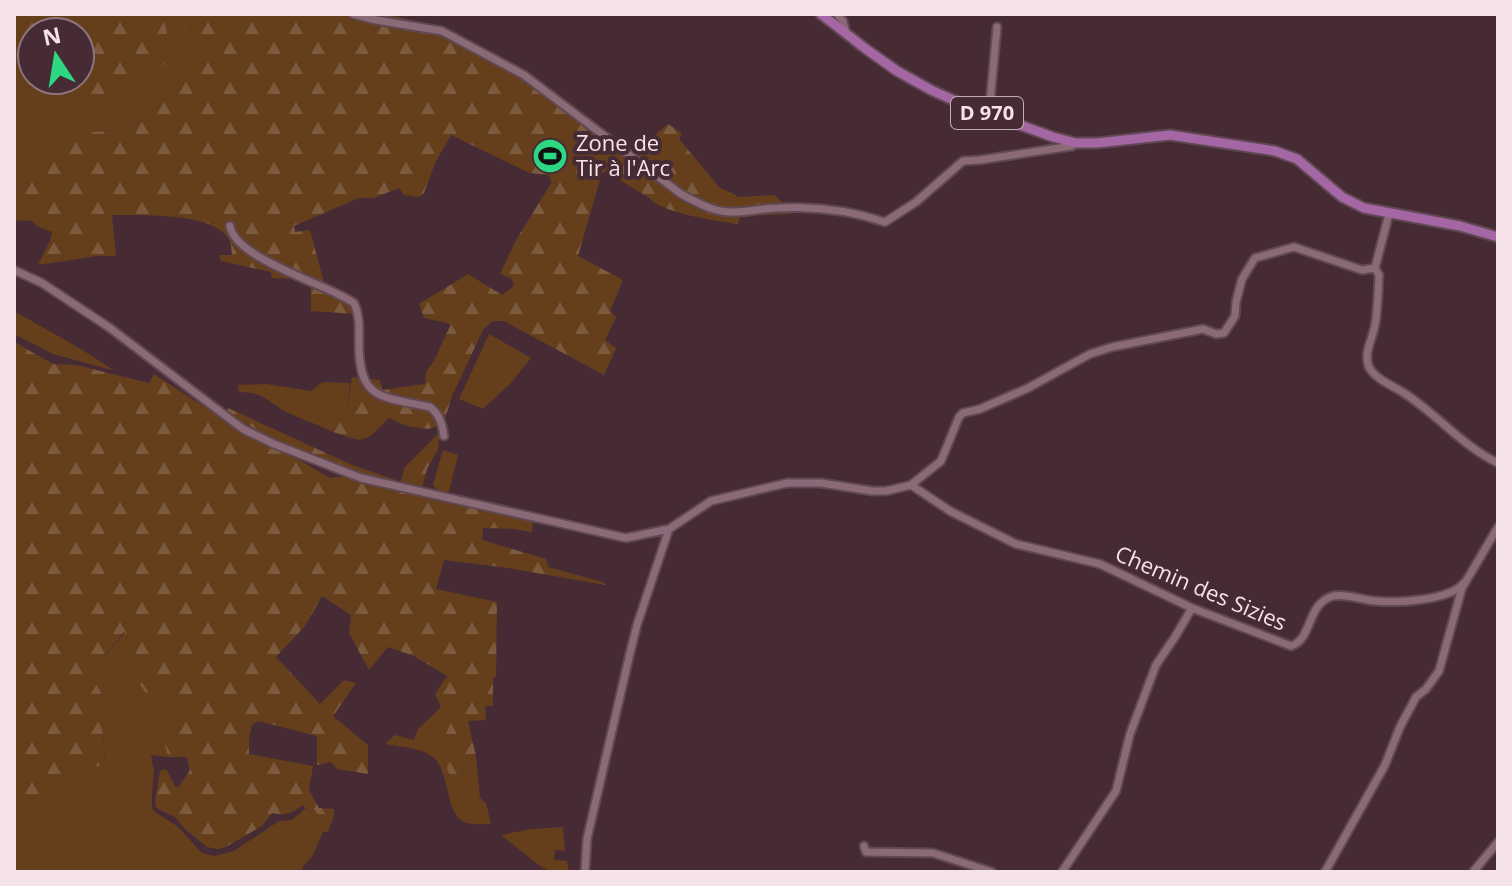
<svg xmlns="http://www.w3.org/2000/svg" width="1512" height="886" font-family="'Open Sans',sans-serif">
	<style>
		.grass { fill: #653e1c }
		.forest { fill: url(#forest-firs); fill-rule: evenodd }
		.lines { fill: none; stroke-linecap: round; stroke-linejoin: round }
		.minor-casing { stroke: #604852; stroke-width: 11 }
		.major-casing { stroke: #604852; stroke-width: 13 }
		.minor { stroke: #8a6a76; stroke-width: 7 }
		.major { stroke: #a566a4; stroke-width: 9 }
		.labels { text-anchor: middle; stroke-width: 8; stroke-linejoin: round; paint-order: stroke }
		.shield { fill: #462b35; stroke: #c0acb3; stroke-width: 2 }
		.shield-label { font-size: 20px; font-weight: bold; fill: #f5e3e9 }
		.poi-label { font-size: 22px; fill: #f5e3e9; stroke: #462b35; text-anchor: start }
		.street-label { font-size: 22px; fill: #f5e3e9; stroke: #462b35 }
	</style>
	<defs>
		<pattern id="forest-firs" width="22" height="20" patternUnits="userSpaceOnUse" patternTransform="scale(2)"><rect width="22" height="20" fill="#653e1c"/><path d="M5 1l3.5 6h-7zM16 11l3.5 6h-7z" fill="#7c5a3d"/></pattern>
	</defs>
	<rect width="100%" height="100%" fill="#462b35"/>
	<path class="grass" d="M162,14H182L190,18L192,59L171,94L136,125L122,130L43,135V162L21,190L14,191V85L49,89L64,103L167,35Z
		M14,311L81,349L115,371L53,354L14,334Z
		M489,334L531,358L510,384L483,409L459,399Z
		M326,382L350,383L346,414L331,431C315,423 297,418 281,409C262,397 263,393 239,392L238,385L266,384L311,391L321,383Z
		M443,450L458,455L448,495L437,490L433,484Z
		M125,632L131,639L153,691L173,697L177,717L161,729L168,757L151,755L154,771L152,794V808L155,812L177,826L202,853L215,856L234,851L279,821L292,820L306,808L309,811L315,810L318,815L317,831L323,832L313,855L303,867L301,872H14V825L51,804L83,756L89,760L85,768L105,764L101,708L105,700L90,673Z
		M441,707L454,715L460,747L441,751L454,786L467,762L476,756L480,798L486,803L491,824C483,824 473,825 466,823C445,817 450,770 433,757C420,747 401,747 385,744L395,735L414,740L418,729Z
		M563,827L565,851L555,850L554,860L567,861L569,872H551L540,866L501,835L531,829Z"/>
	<path class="forest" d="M14,14H162C166,29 173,50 164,64C158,72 118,93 108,96C94,100 78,101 64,103L49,89L14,85ZM32,32H80V80H32Z
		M182,14H385L442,27L526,72L633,154L668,124L682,133L679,139L720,188L739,197L774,195L781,201L789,205L791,214L740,216L738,224C717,221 660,213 648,197L606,172L602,173L578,256L623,280L610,311L616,317L605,340L616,348L604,375L504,321H493L483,330L452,396L444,422L438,426L428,429L407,426L389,418C363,444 366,444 331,431L346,414L352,377L380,380L382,390L425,384L426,372L434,361L451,324L424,318L419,304L468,274L502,295L514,286L512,279L500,274L516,240L552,182L548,175L530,173L451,135L435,163L424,193L419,197L404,195L399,188L374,198H359L294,226L295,232L310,230L326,290L351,303L355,314L311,311V286L298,279L272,278L271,272L221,261L219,255H232C231,251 232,246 230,242C218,211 140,216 112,215L116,256H97L38,265L50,241L52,232L37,226L32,221L14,220V191L21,190V163L43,162L42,135L122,130L136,125L171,94L192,59L190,19Z
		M14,340L18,344L53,364L76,365L149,383L154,374L250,437L301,461L330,478L346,476L447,502L533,521L532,532L515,529L483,528L482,540L546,559L548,567L603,582L605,585L508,568L444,560L436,589L497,602L496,676L493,679V706H485L486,720L468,721L476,756L467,762L454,787L440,750L459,747L460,742L445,736L454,715L441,707L435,694L447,676L414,656L388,647L369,670L349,633L351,615L322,596L305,626L276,657L320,704L344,680L356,683L333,716L368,745V774L337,769L331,762L317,765V736L258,721L252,725L249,739V754L313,766L309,790L319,808L334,809V816L328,832H317L318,815L315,810L309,811L302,805C292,814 284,816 272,813L262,826L226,847L218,849L207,847L186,830L175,817L156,808L155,801L160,771L166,769L175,786L178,788L190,770L187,757H168L161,729L177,717L173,698H159L153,691L146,693L122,659L131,639L124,632L90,673L105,700L101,709L105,764L84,770L89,760L83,757L51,804L14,825Z
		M228,408L350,464L401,482L404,468L440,432L438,449L427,469L422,487C360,481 280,444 227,413Z"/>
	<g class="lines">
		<defs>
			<path id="minor" d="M353,14L376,20L442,31L524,75L681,194C698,203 715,213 734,212C749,212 764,208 779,208C815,206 851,211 885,222L916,202L963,161L980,160L1072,146L1076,143
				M837,14L843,21L846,33
				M989,113L997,27
				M1389,214L1375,268L1379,275C1378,291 1378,309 1375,325C1373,338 1363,353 1369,367C1375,379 1393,386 1404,393C1437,414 1462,446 1498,463
				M230,226C235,259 327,284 354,303C360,316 359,327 359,340C358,401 380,396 430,407C440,415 442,424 444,436
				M14,270L42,283L110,328L243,429L274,444L361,478L626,538L669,529L711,501L787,483H821L872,491H886L911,485L941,461L959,417L963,413L980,409L1028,388L1090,354L1112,347L1203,329L1216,334L1224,333L1235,316L1236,302L1242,279L1255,258L1294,247L1362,270L1375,268
				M911,485L950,511L1016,544L1100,564L1192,608L1291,646C1313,639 1306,604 1333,596C1345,593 1362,600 1375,601C1397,603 1449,601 1464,583
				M864,846L866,852L933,853L992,872
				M585,872L587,839L630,653L637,625L669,529
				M1062,872L1116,791L1130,734L1156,665L1175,637L1192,608
				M1325,872L1385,765L1400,727L1416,697L1426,689L1439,671L1462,588L1498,527
				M1473,872L1498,842"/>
			<path id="major" d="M821,14L866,49L897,71L931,90L962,104L1053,137L1076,143H1097L1170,135L1275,151L1297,159L1342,197L1364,208L1460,226L1498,237"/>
		</defs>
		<use href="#minor" class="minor-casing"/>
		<use href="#major" class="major-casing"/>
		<use href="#minor" class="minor"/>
		<use href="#major" class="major"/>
	</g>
	<defs>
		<symbol id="stadium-disc" viewBox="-11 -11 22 22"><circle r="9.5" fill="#2ed883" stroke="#462b35"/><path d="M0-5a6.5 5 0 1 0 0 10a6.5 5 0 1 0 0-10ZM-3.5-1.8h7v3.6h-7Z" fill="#111"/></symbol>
	</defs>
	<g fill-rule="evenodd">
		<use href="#stadium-disc" x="530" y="136" width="40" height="40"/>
	</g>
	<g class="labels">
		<rect class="shield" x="951" y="97" width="72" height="32" rx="6"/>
		<g class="shield-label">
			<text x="987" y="120">D 970</text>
		</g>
		<g class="poi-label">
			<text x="576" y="151">Zone de<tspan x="576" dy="25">Tir à l'Arc</tspan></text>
		</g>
		<g class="street-label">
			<text transform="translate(1201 588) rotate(23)" y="8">Chemin des Sizies</text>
		</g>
	</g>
	<rect width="1512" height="886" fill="none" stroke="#f5e3e9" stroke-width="32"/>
	<g transform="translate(56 56) rotate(348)"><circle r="38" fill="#462b35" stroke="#8c757d" stroke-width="2"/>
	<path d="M0-6L14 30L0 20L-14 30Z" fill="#2ed883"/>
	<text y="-12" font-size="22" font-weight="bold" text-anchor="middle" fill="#f5e3e9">N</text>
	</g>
</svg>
